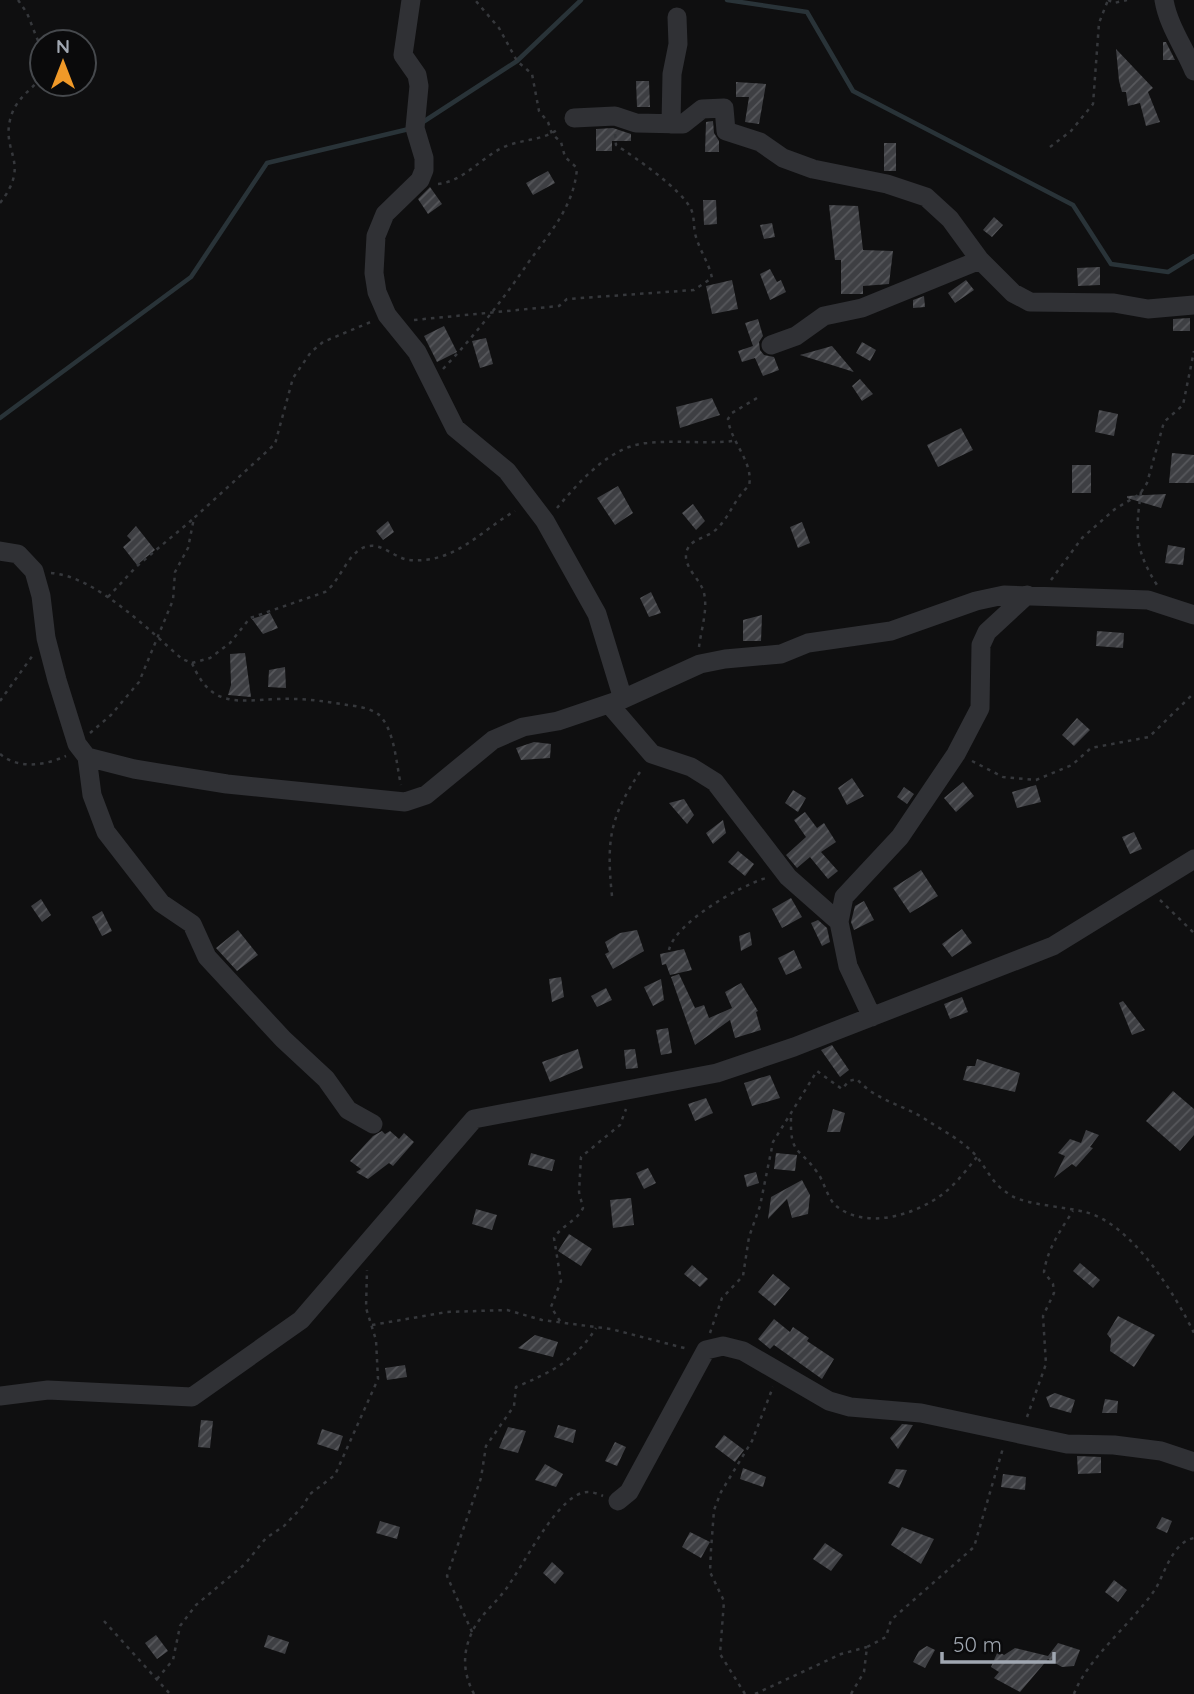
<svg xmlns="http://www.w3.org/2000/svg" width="1194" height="1694" font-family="Quicksand,sans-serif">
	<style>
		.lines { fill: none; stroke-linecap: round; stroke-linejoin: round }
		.stream { stroke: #293338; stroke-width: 4.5 }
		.building { fill: url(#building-hatch) }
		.path { stroke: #36383c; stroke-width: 2.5; stroke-dasharray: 3.5 5; stroke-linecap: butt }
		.minor { stroke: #303135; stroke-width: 19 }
	</style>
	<defs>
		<pattern id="building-hatch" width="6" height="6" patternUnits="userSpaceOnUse" patternTransform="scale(1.75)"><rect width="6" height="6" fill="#3e3f43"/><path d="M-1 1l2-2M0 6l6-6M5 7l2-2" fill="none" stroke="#57585c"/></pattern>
	</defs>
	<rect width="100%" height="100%" fill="#0f0f10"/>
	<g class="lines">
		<path class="stream" d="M727,0L807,12L853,91L1073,205L1111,264L1168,272L1194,256
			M423,122L517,61L581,0
			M0,418L191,277L267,163L409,129"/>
	</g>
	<path class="building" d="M1163,42H1166L1175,60H1163Z
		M1116,49L1153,88L1148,92L1160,122L1146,126L1140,103L1128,106L1126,92H1122L1119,81Z
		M636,81H649L650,107H637Z
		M736,82L766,84L759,124L745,122L749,97H736Z
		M713,121L714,133L719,141V152H705L706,122Z
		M613,128L631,134V141H612V151H596V129Z
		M884,143H896V171H884Z
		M548,171L555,183L533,195L526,183Z
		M430,187L442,204L428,214L418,199Z
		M703,200H716L717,224L704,225Z
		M829,205L858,206L863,250L893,251L889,284L863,286V294H841V260H835Z
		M994,217L1003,225L992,237L983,230Z
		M772,223L775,237L764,239L760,225Z
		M1100,267V285L1078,286L1077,268Z
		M770,269L777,282L781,280L786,292L770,300L760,274Z
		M732,280L738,309L712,314L706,286Z
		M966,280L974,290L955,303L948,293Z
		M924,296L925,307L913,308V300Z
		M1190,318V331H1173V319Z
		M758,319L763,336L759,342L760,350L764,355L774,357L779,370L763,376L755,358L742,362L738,351L753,346L745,323Z
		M444,326L457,352L437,362L424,336Z
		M486,338L493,364L480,368L472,341Z
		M862,342L876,350L870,361L856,353Z
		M832,346L854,372L800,355Z
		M860,379L873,394L862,401L852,386Z
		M712,398L720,415L680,428L676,407Z
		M1099,410L1118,414L1114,436L1095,432Z
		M961,428L973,450L938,467L927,445Z
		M1172,453L1194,455V483H1169Z
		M1072,465H1091V493H1072Z
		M618,486L633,513L615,525L597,498Z
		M1166,494L1161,508L1127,498V496Z
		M693,504L705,521L696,530L682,513Z
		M388,521L394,532L383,540L376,531Z
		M802,522L810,543L798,548L790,527Z
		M136,526L155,550L137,565L123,547L131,540L127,536Z
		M1168,545L1185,548L1183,565L1165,563Z
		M651,592L661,613L649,617L640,598Z
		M270,613L278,628L263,634L252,619Z
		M762,615L761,641H743V620Z
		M1097,631L1124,633L1123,648L1096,646Z
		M245,653L251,697L228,695L231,685L230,654Z
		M285,667L286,688L268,687L269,670Z
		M1077,718L1090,730L1074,746L1062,735Z
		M534,742L551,744L550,758L521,760L516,748Z
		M852,778L864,796L847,805L838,788Z
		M963,782L974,796L956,812L944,798Z
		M1036,785L1041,802L1017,808L1012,792Z
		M904,787L914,794L907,804L897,797Z
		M793,790L806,798L798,812L785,803Z
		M684,799L694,815L687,824L669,803Z
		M805,812L817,828L824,823L836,842L821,852L838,871L828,879L810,857L797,868L786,855L806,837L794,820Z
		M723,820L726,833L713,844L706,833Z
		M1134,832L1142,849L1130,854L1122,837Z
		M738,851L754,864L745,876L728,862Z
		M921,870L938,896L910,913L893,888Z
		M791,898L802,917L782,928L772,909Z
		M41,899L51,915L42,922L31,906Z
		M864,901L874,920L854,930L851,922L855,906Z
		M102,911L112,931L102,936L92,917Z
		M818,920L827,928L830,942L822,946L811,923Z
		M962,929L972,943L952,957L942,944Z
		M238,930L258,955L237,971L216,948Z
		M637,930L644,951L613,969L605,954L609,952L605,942L620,933Z
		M750,932L752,945L741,951L739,936Z
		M684,949L692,970L670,975L666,964L662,965L660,954Z
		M794,950L802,968L786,975L778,958Z
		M679,974L695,1008L704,1005L709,1018L732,1008L725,992L741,983L758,1011L756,1012L761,1030L735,1038L730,1020L695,1045L671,977Z
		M561,977L564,997L552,1002L549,979Z
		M661,979L664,1000L653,1006L644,987Z
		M606,988L612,1000L597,1007L591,996Z
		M962,997L968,1012L950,1019L944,1004Z
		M1123,1001L1145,1030L1132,1035L1119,1003Z
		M668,1028L672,1053L661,1055L656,1030Z
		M832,1045L849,1070L840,1077L821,1050Z
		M578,1049L583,1068L550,1082L542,1062Z
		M635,1049L638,1068L626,1069L624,1050Z
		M977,1059L1020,1073L1015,1092L963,1080L967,1066H975Z
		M770,1075L780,1098L752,1106L744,1083Z
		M1173,1091L1194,1109V1135L1180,1151L1146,1121Z
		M706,1098L713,1113L695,1121L688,1104Z
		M833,1109L845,1113L840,1132H827Z
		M1086,1130L1099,1135L1090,1147L1093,1148L1076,1167L1072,1164L1054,1178L1065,1156L1058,1153L1070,1139L1081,1143Z
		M382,1131L385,1134L390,1131L399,1139L404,1133L414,1142L393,1166L389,1163L368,1179L356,1172L361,1169L350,1161L373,1136Z
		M531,1153L555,1160L552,1171L528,1165Z
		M776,1153L797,1155L795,1171L774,1169Z
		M648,1168L656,1183L644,1189L636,1173Z
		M756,1172L759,1183L747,1187L744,1175Z
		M802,1180L810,1195L808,1214L792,1218L787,1199L768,1219L771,1197Z
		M631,1198L634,1225L613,1228L610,1200Z
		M476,1209L497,1215L492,1230L472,1224Z
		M569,1234L592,1249L581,1266L558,1251Z
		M1080,1263L1100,1280L1093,1288L1073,1271Z
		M692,1265L708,1279L700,1287L684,1274Z
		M773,1274L790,1288L775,1306L758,1292Z
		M1118,1316L1155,1335L1134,1367L1110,1351L1111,1339L1107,1334Z
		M774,1319L790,1332L793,1327L809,1338L807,1341L834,1359L822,1379L774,1345L770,1349L758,1339Z
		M535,1335L558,1342L553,1357L518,1348Z
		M405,1365L407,1377L387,1380L385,1368Z
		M1055,1393L1075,1400L1071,1413L1050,1407L1046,1397Z
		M1105,1399L1118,1401L1117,1413H1102Z
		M201,1420L213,1421L210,1448L198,1447Z
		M902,1424L913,1425L898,1449L890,1438Z
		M558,1425L576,1430L573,1443L554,1437Z
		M508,1427L526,1431L518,1453L499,1448Z
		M322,1429L343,1436L338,1451L317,1444Z
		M724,1435L744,1450L735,1462L715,1447Z
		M615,1442L626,1447L617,1466L605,1461Z
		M1077,1456L1101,1457V1473L1078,1474Z
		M545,1464L563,1474L556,1487L535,1480Z
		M743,1468L766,1477L763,1487L740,1479Z
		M896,1469L907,1470L899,1488L888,1483Z
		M1003,1474L1026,1477L1025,1490L1001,1487Z
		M1162,1517L1172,1521L1167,1533L1156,1528Z
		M380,1521L400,1527L397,1539L376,1533Z
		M902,1527L934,1539L921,1564L891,1545Z
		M690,1532L710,1542L701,1558L682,1547Z
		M825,1543L843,1555L831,1571L813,1559Z
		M552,1562L564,1573L555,1584L543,1573Z
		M1114,1580L1127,1590L1118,1602L1105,1592Z
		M156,1635L168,1651L157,1659L145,1643Z
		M268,1635L289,1642L285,1654L264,1647Z
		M1058,1643L1080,1650L1074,1666L1062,1667L1048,1659L1020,1692L994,1678L999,1672L991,1667L998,1651L1004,1655L1015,1648L1048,1656Z
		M927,1646L935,1650L925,1668L913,1662L919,1651Z"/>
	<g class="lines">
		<path class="path" d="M18,0L27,13L42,51
			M1108,0L1114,3L1127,0
			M1050,147L1071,131L1093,104L1099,23L1108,0
			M438,184C466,181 483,154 509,145C526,139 544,140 560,128
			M0,203C31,163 2,154 10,120C15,99 29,92 42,77
			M414,320L559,306L567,299L694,290L712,278C709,263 700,251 696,237C693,228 695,218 691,209C681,189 636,158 616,145L615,134
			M443,369C475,335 502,301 528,263C550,232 574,207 577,168L565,157L561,142L552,134L548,122L539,111L532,74L517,61L499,28L475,0
			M1141,492C1135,533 1135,550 1157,585
			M557,508C579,482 610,446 647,443C675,440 704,444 733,441
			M51,573C95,576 149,630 182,659L192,663C211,708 237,701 277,699C300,698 325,701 347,705C356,706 370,708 378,714C395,729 396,764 401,785
			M1051,580L1082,538L1115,509L1140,494L1147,483L1164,422L1183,405L1194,351
			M108,597L137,566L193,519
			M699,647C701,630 708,610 704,593C701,580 685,569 686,555C687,540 703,539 713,532C730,519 733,499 749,486C754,462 731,443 728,419L732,413L757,398
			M192,663L210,658L230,643L250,618L325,592C341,581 348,549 369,546C383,544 395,558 409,560C455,564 480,531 515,511
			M0,701L33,655
			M90,733L111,715L139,682L173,600L175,572L188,548L194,518L275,444L293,378L311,352L323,342L373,321
			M0,754C19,770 46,765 66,756
			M972,761L1003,777L1036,780L1072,765L1091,748L1149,737L1194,693
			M612,896C606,839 610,816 642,769
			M1160,900L1194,933
			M669,950C675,923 739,886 766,878
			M791,1118C790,1155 799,1147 817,1172C824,1181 827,1197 835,1205C865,1231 916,1215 944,1193C957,1183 967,1169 977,1157
			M560,1321L551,1307L561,1281L554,1238C562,1225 577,1221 583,1208L579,1192L581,1157L620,1125L626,1109
			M372,1325L447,1312L507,1310L542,1320L611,1329L688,1349
			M710,1333L722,1298L743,1276L749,1237L760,1206L773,1142L817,1071L842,1089L849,1081L857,1079C876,1101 902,1104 925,1119C943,1131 964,1141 977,1157C991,1175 992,1184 1012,1196C1028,1205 1067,1207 1085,1212C1131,1223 1175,1294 1194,1333
			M1027,1417L1046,1364L1043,1316L1054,1293L1053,1284L1044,1272C1047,1250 1061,1229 1073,1211
			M104,1621L170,1694
			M472,1632L447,1576L481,1478L486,1446L514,1406L516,1387C550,1373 576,1360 596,1328
			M157,1679L173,1660L180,1626L196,1605L245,1564L266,1538L284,1526L303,1506L310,1494L335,1475L378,1379L376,1340L366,1308L367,1270
			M474,1694C463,1673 462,1654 472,1632C480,1615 495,1604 506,1589C524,1564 551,1509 577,1495C586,1490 594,1492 603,1496
			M745,1694L720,1654L724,1601L710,1572L711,1550L714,1510L721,1492L752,1441L773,1387
			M755,1694L841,1654L867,1647
			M851,1694L864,1672L867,1647L886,1637L891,1620L974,1547L1003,1448
			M1074,1694C1088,1657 1133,1623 1156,1588C1165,1572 1173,1542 1194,1538"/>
		<path class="minor" d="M411,0L403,55L417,75L419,86L415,128L424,158V170L420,180L385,214L376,236L374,273L377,292L387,315L417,352L455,428L507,471L545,521L597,614L623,699
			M1164,0C1168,25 1184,47 1194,71
			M574,118L615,116L636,123L683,124L702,109L724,108L726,131L760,142L783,158L813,169L887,184L926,197L950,219L980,260L1013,293L1030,302L1114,303L1148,309L1194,305
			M671,124L672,74L678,44L677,17
			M771,345L796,336L824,316L862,308L980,260
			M0,551L18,554L34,571L41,596L46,638L57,680L77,744L87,757L134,769L227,784L405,802L426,795L493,740L523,727L558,721L623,699L700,664L725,659L781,654L808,643L891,631L976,601L1004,595L1148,600L1194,615
			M609,704L652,754L691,767L715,782L788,877L839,922L848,966L872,1017
			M87,757L92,795L106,832L161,903L192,924L207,957L283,1039L326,1079L348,1110L373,1124
			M839,922L844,897L900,837L956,754L980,708L981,645L987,632L1027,595
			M0,1396L48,1390L192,1397L301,1320L474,1119L717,1073L794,1047L1053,946L1194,859
			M618,1501L629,1492L706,1350L723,1346L743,1351L829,1401L850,1407L921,1413L1067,1444L1114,1445L1161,1451L1194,1462"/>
	</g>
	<g transform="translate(63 63)"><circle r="33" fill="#0a0a0b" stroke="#46494d" stroke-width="2"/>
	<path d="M0-5L12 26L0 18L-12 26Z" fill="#f09928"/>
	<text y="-10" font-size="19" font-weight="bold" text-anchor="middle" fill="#a0a7b1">N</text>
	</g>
	<path d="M942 1652v10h112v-10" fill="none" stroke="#a0a7b1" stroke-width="3.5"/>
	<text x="953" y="1652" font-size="21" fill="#a0a7b1" stroke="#0a0a0b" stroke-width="5" paint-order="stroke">50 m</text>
</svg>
